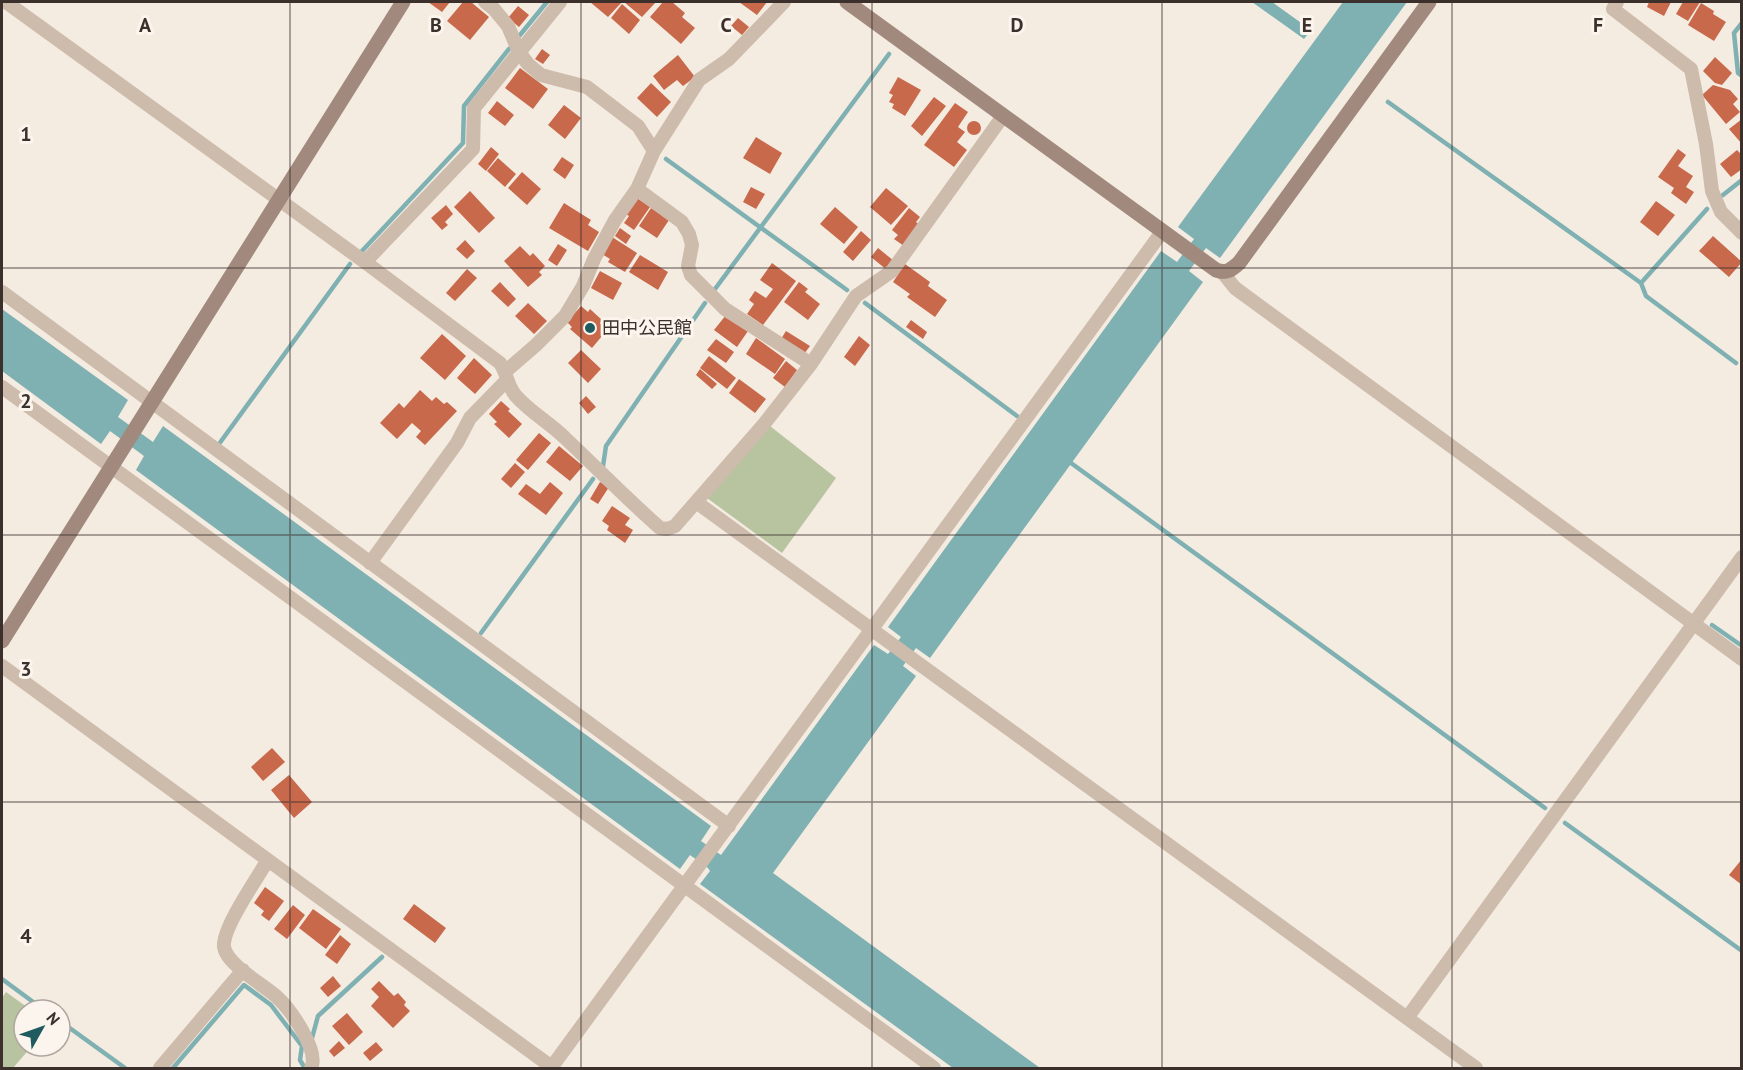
<svg xmlns="http://www.w3.org/2000/svg" width="1743" height="1070" font-family="'PT Sans','Noto Sans JP',sans-serif">
	<style>
		.green { fill: #b8c4a0 }
		.water { fill: #7fb0b2 }
		.lines { fill: none; stroke-linecap: round; stroke-linejoin: round }
		.stream { stroke: #7fb0b2; stroke-width: 4.5 }
		.building { fill: #c8694b }
		.street { stroke: #cdbbac; stroke-width: 14 }
		.secondary { stroke: #a18a7d; stroke-width: 15 }
		.grid { fill: none; stroke: #3b302b; stroke-width: 1.5; stroke-opacity: 0.55 }
		.poi-dot { fill: #1f5a5e; stroke: #fbf5ee; stroke-width: 2 }
		.labels { text-anchor: middle; stroke-width: 6; stroke-linejoin: round; paint-order: stroke }
		.poi-label { font-size: 18px; fill: #3b302b; stroke: #fbf5ee; text-anchor: start }
		.grid-label { font-size: 20px; text-anchor: middle; font-weight: bold; fill: #3b302b; stroke: #fbf5ee; stroke-width: 6; stroke-linejoin: round; paint-order: stroke }
	</style>
	<rect width="100%" height="100%" fill="#f4ebe1"/>
	<path class="green" d="M770,426L836,478L782,553L707,498Z
		M6,992L31,1010H24V1046H32L13,1068H2V998Z"/>
	<path class="water" d="M1252,2H1272L1311,30L1304,39Z
		M1343,2H1407L1220,258L1206,248L1189,271L1203,282L930,658L916,648L903,666L916,676L773,873L1040,1068H953L700,884L710,871L708,868L690,855L680,869L136,470L144,456L110,431L101,444L2,371V309L128,400L118,417L153,442L163,426L711,826L701,841L721,855L874,645L888,654L901,637L888,627L1161,251L1177,262L1194,239L1178,227Z"/>
	<g class="lines">
		<path class="stream" d="M1742,23L1734,33L1738,73L1742,76
			M520,35L547,2
			M1388,102L1641,283L1707,209
			M666,159L847,290
			M1723,195L1742,180
			M362,251L463,143L464,106L509,49
			M1641,283L1646,296L1736,363
			M715,289L889,54
			M865,303L1017,416
			M219,444L350,264
			M1071,463L1545,808
			M603,466L606,446L705,303
			M1712,625L1742,646
			M481,633L593,479
			M1565,823L1742,951
			M2,979L44,1010
			M60,1021L125,1068
			M312,1038L318,1016L382,957
			M173,1068L244,985L271,1005L302,1046L300,1060L303,1065"/>
	</g>
	<path class="building" d="M428,2H450L442,12Z
		M463,2H471L489,17L470,40L447,21Z
		M590,2H622L608,17Z
		M624,2H656L642,17Z
		M663,2H672L685,13L682,17L695,28L681,44L650,17Z
		M739,2H767L757,15Z
		M1649,2H1671L1664,16L1647,7Z
		M1683,2H1700L1688,21L1676,14Z
		M1701,3L1714,11L1713,14L1726,22L1714,41L1688,25Z
		M622,4L640,20L629,34L611,18Z
		M518,6L529,15L519,27L508,18Z
		M738,18L749,27L742,35L731,26Z
		M542,49L550,55L543,64L535,59Z
		M678,55L695,77L683,86L677,80L664,90L653,76Z
		M1715,57L1732,73L1722,85L1715,83L1703,71Z
		M520,68L548,89L533,109L505,88Z
		M898,77L921,90L905,116L892,108L894,104L889,102L893,95L889,93Z
		M651,83L671,102L657,117L637,98Z
		M1713,85L1730,90L1738,99L1733,104L1740,112L1726,124L1702,95Z
		M934,97L946,106L922,136L911,126Z
		M497,101L514,115L505,126L488,113Z
		M955,103L968,112L958,127L965,132L957,142L967,150L954,167L924,145Z
		M564,105L581,118L565,139L548,125Z
		M1742,119V144L1729,129Z
		M967 128a7 7 0 1 1 14 0a7 7 0 1 1-14 0Z
		M756,137L782,153L770,174L743,158Z
		M491,147L499,154L486,171L478,164Z
		M1678,149L1686,155L1678,166L1693,176L1686,187L1694,192L1686,204L1671,193L1674,188L1658,177Z
		M1737,150L1742,155V169L1731,177L1720,164Z
		M562,157L574,165L565,179L553,170Z
		M498,158L516,174L505,187L487,171Z
		M522,172L541,189L527,205L508,188Z
		M751,187L765,194L756,209L743,202Z
		M886,188L908,206L891,225L870,207Z
		M470,191L495,218L479,233L454,207Z
		M637,198L650,207L634,230L624,223L629,216L626,214Z
		M1656,201L1675,215L1658,236L1640,222Z
		M564,203L591,220L588,225L599,232L588,251L549,228Z
		M446,205L453,214L445,222L448,225L442,230L431,218Z
		M835,207L858,227L844,244L820,224Z
		M651,208L669,220L657,238L639,226Z
		M909,208L920,217L916,222L920,225L904,246L894,239L898,235L892,230Z
		M620,228L631,236L626,244L615,236Z
		M861,231L871,240L853,261L843,252Z
		M1713,236L1742,262L1729,277L1699,251Z
		M612,237L637,253L625,272L608,262L610,259L602,254Z
		M465,240L475,251L467,259L456,249Z
		M558,244L567,250L557,266L548,260Z
		M520,246L530,256L533,253L545,266L539,272L542,275L528,287L504,261Z
		M878,248L894,261L887,270L871,257Z
		M640,255L668,272L658,290L629,272Z
		M772,263L796,281L763,325L747,314L754,304L749,300L755,291L766,298L773,289L760,280Z
		M905,264L930,282L928,286L947,300L935,317L907,297L910,294L893,282Z
		M467,269L477,278L455,301L446,293Z
		M600,271L622,283L613,300L591,288Z
		M500,282L516,299L508,307L491,291Z
		M799,282L808,289L805,292L820,304L808,320L784,302Z
		M528,303L547,321L534,334L515,316Z
		M581,306L588,312L590,309L602,320L600,323L607,330L592,348L570,329L572,327L567,322Z
		M726,315L748,331L737,347L714,330Z
		M911,320L927,332L923,339L906,327Z
		M786,331L810,346L804,354L781,339Z
		M442,334L466,356L445,380L420,358Z
		M859,336L870,345L855,366L844,357Z
		M756,338L785,359L775,374L746,354Z
		M716,339L734,352L726,363L707,350Z
		M581,350L601,369L588,383L568,363Z
		M709,356L736,378L727,389L700,368Z
		M474,358L492,375L475,394L457,378Z
		M786,361L797,370L785,387L773,378Z
		M700,369L717,384L712,389L696,375Z
		M739,379L766,399L755,413L729,393Z
		M420,390L432,401L436,397L444,404L447,402L457,411L425,445L416,437L421,431L412,423L397,439L380,423L399,403L404,408Z
		M586,396L596,407L588,414L579,403Z
		M501,401L510,409L508,411L522,424L509,438L494,424L497,422L489,414Z
		M539,433L551,443L528,470L516,460Z
		M559,446L583,466L570,481L546,462Z
		M515,463L525,472L511,488L501,479Z
		M550,482L563,493L546,515L518,494L526,484L540,494Z
		M600,482L609,487L598,504L590,499Z
		M612,506L630,518L625,525L633,530L625,543L607,530L609,526L602,521Z
		M272,748L285,762L263,781L251,767Z
		M289,775L312,802L294,818L271,790Z
		M1742,859V885L1729,875Z
		M265,887L284,901L269,921L261,915L264,911L254,903Z
		M414,904L446,928L435,943L403,919Z
		M293,905L305,915L287,939L274,929Z
		M313,909L341,929L326,949L299,928Z
		M340,935L351,944L337,964L325,955Z
		M333,976L341,986L328,997L320,988Z
		M379,981L394,996L398,993L406,1002L404,1005L410,1011L393,1028L371,1006L379,997L371,989Z
		M347,1013L363,1032L349,1045L332,1026Z
		M339,1041L345,1048L334,1057L329,1051Z
		M376,1042L383,1050L370,1061L363,1053Z"/>
	<g class="lines">
		<path class="street" d="M6,2L365,262L500,363C507,373 507,386 516,396C530,412 550,423 565,438C597,468 627,499 660,528L667,529L675,526L764,424L811,364L856,296L892,271L1003,116
			M485,2L494,9L508,26L519,52L528,64L541,75L587,87L638,126L654,151
			M1617,2L1613,9L1691,69L1706,144L1712,191L1721,212L1742,233
			M637,189L682,222L689,234L692,245L688,266L691,275L725,309L811,364
			M365,262L473,149L474,108L560,2
			M1223,273L1235,288L1742,659
			M2,292L729,826
			M506,371L536,345L565,316L583,286L594,259L615,220L637,189L654,151L699,80L729,59L784,2
			M2,387L934,1068
			M696,502L1476,1068
			M370,563L457,443L470,418L507,380
			M2,666L553,1068
			M267,861C257,879 222,928 224,947C227,965 264,985 277,997C290,1009 320,1051 311,1068
			M1407,1018L1742,557
			M160,1068L243,970
			M551,1068L1162,232"/>
		<path class="secondary" d="M847,2L1216,270C1226,274 1231,270 1239,263L1429,2
			M2,641L403,2"/>
	</g>
	<path class="grid" d="M290,2V1068M581,2V1068M872,2V1068M1162,2V1068M1452,2V1068M2,268H1742M2,535H1742M2,802H1742"/>
	<circle class="poi-dot" cx="590" cy="328" r="6"/>
	<g class="labels">
		<g class="poi-label">
			<text x="602" y="334">田中公民館</text>
		</g>
	</g>
	<g class="grid-label">
		<text x="145" y="32">A</text>
		<text x="436" y="32">B</text>
		<text x="726" y="32">C</text>
		<text x="1017" y="32">D</text>
		<text x="1307" y="32">E</text>
		<text x="1598" y="32">F</text>
		<text x="26" y="141">1</text>
		<text x="26" y="408">2</text>
		<text x="26" y="676">3</text>
		<text x="26" y="943">4</text>
	</g>
	<rect width="1743" height="1070" fill="none" stroke="#3b302b" stroke-width="6"/>
	<g transform="translate(42 1028) rotate(50)"><circle r="28" fill="#fbf5ee" stroke="#aea6a0" stroke-width="1.5"/>
	<path d="M0-4.5L10 22L0 15L-10 22Z" fill="#1f5a5e"/>
	<text y="-9" font-size="16" font-weight="bold" text-anchor="middle" fill="#3b302b">N</text>
	</g>
</svg>
